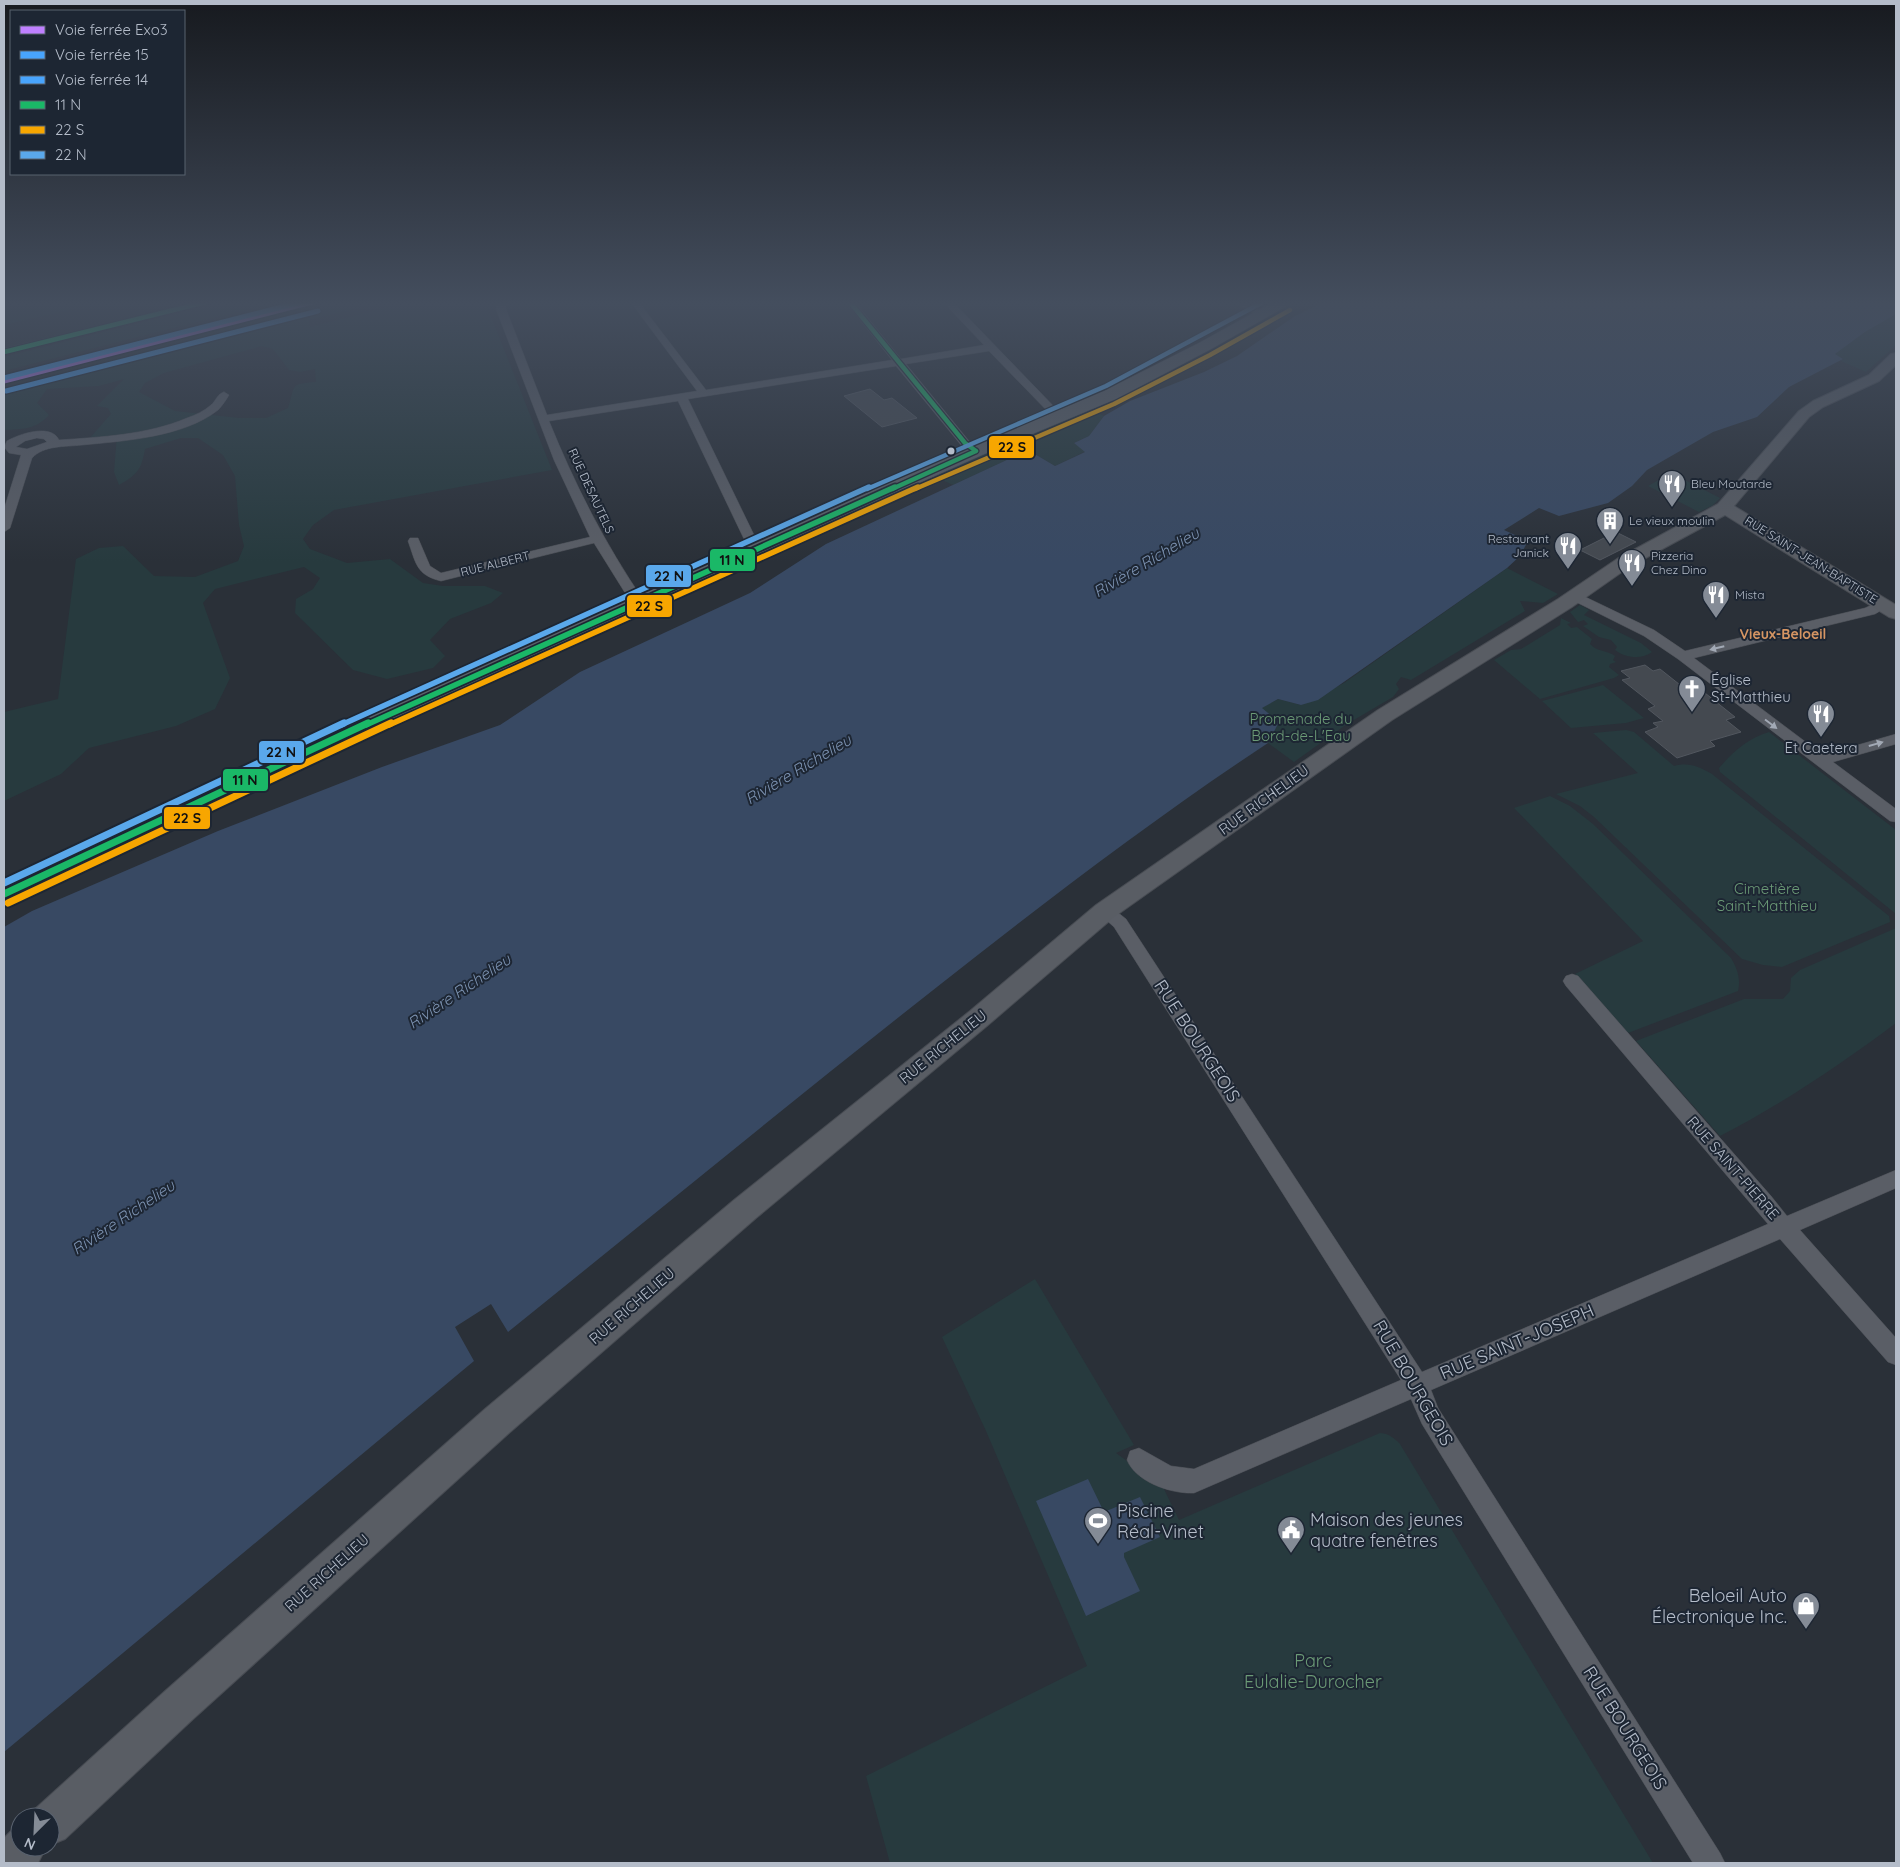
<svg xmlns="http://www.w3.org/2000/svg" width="1900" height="1867" font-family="Quicksand,sans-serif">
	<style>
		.green { fill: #273a3e; fill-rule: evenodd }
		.water { fill: #384963 }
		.building { fill: #444950; stroke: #52575f }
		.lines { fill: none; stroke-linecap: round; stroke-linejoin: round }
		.street-casing { stroke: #484c53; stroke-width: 1 }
		.secondary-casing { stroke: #484c53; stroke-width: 2 }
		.primary-casing { stroke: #484c55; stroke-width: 1 }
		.street { fill: #5a5e66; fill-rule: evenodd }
		.secondary { fill: #595d64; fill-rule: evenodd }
		.primary { fill: #5c6168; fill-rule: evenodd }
		.bus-1-far2-casing { stroke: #1d2633; stroke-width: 7 }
		.bus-1-far1-casing { stroke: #1d2633; stroke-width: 9 }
		.bus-1-casing { stroke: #1d2633; stroke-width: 11 }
		.bus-2-far2-casing { stroke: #1d2633; stroke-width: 7 }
		.bus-2-far1-casing { stroke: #1d2633; stroke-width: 9 }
		.bus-2-casing { stroke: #1d2633; stroke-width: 11 }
		.bus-3-far2-casing { stroke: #1d2633; stroke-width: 7 }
		.bus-3-far1-casing { stroke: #1d2633; stroke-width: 9 }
		.bus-3-casing { stroke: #1d2633; stroke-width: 11 }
		.bus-1-far2 { stroke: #1ab867; stroke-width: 4.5 }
		.bus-1-far1 { stroke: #1ab867; stroke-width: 5.5 }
		.bus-1 { stroke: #1ab867; stroke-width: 7 }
		.bus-2-far2 { stroke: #f7a600; stroke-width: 4.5 }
		.bus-2-far1 { stroke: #f7a600; stroke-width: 5.5 }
		.bus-2 { stroke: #f7a600; stroke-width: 7 }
		.bus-3-far2 { stroke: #5aa8eb; stroke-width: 4.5 }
		.bus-3-far1 { stroke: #5aa8eb; stroke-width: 5.5 }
		.bus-3 { stroke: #5aa8eb; stroke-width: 7 }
		.rail-1-casing { stroke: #1d2633; stroke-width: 8 }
		.rail-2-casing { stroke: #1d2633; stroke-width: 8 }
		.rail-3-casing { stroke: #1d2633; stroke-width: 8 }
		.rail-1 { stroke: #bf80ff; stroke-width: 5 }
		.rail-2 { stroke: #48a4fd; stroke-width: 5 }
		.rail-3 { stroke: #48a4fd; stroke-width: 5 }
		.oneway { fill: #a2a9b5 }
		.bus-dot { fill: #b4bcc9; stroke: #1d2633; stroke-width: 2 }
		.labels { text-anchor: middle; stroke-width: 4; stroke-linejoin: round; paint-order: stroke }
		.far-poi-label { font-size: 12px; fill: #b4bcc9; stroke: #1d2633; text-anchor: start }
		.far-street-label { font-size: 12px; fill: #b4bcc9; stroke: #1d2633 }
		.far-neighbourhood-label { font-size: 14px; font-weight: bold; fill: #d59563; stroke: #1d2633 }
		.poi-label { font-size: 15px; fill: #b4bcc9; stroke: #1d2633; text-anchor: start }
		.park-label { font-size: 15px; fill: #6b9a76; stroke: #1d2633 }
		.street-label { font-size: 15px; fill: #b4bcc9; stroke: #1d2633 }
		.water-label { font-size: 16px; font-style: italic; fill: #7c92b1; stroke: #1d2633 }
		.near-street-label { font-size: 18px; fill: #b4bcc9; stroke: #1d2633 }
		.near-poi-label { font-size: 18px; fill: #b4bcc9; stroke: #1d2633; text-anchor: start }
		.near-park-label { font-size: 18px; fill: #6b9a76; stroke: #1d2633 }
		.line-badge { stroke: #1d2633; stroke-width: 2 }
		.pale-badge-label { font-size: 14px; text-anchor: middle; font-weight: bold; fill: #111 }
	</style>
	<rect width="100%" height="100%" fill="#2a3038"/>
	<path class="green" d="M4,301H71L69,310L4,325Z
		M227,301H280L4,371V357Z
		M337,301H386L309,320L310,327L413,301H477L488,309L552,470L334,510L313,525L303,539L310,549L347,563L390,559L423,583L443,586H485L503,593L491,603L450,619L430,640L445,656L433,668L387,679L353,670L295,613L296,599L313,589L320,578L304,567L215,589L203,603L230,678L215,709L176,726L89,748L61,774L4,801V712L58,699L76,559L99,548L123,546L154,576L195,577L238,561L244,546L239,525L235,476L223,455L198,438H181L145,449C141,470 138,474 119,485L114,472L117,435L89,439L111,414L108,408L97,406L124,379L99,386L47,389L37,403L49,415C35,430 23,429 4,430V388ZM262,346L273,349L289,370L300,372L315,369L316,382C288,384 296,385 288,408L266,418H239L175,411L139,392L145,383L164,373Z
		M1895,315L1896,316V345L1866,372L1841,361L1843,359L1834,354L1877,324Z
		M1088,408L1104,416L1089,436L1074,443L1086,451L1055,466L1028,450L953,485L929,474Z
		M1671,473L1720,498L1712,506L1699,512L1648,486Z
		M1507,568L1558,594L1543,603L1520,601L1525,611L1411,680L1401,677L1396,684L1399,689L1393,697L1347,724L1294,762L1268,743L1278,722L1261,708L1278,699L1301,705L1344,683Z
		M1580,605L1589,610L1584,615L1641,643L1652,652C1642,660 1625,658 1615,650L1617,647L1611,640L1599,637L1583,626L1588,624L1584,620L1578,622L1570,612Z
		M1561,618L1571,623L1567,624L1571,628L1577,627L1592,639L1590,644C1597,652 1607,650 1615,656L1613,660L1616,662L1610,664L1609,667L1619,675L1614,678L1540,699L1494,660L1511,650L1521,649L1560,625Z
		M1603,685L1644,718L1626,723L1571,728L1542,701Z
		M1626,730L1634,732L1674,766C1690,762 1699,767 1712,774L1889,916L1890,922L1782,967L1763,965L1742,959L1594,817L1580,806L1556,794L1638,773L1593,733Z
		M1769,732L1896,830V914L1720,772L1719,768C1734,751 1747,739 1769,732Z
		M1550,796L1570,806L1593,824L1731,958C1737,968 1741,979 1738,991L1628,1033L1575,974L1643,941L1514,808Z
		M1896,928V1023C1840,1065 1782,1104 1720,1136L1636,1041L1744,999H1783L1790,991L1791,978L1800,970Z
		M1035,1279L1134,1445L1116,1453L1163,1487L1179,1520L1380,1433C1390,1434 1394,1438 1400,1444L1653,1863H890L866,1776L1087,1666L986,1431L942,1337Z"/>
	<path class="water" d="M1327,301H1896V314L1865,332L1835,354L1843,359L1789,387L1757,417L1713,432L1647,470L1632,486L1608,503L1559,516L1539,508L1504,530L1528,541L1520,556L1507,568L1318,700L1301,705L1278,699L1262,708L1279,722L1268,743C1153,819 1045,902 937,987C793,1100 651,1217 508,1332L491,1304L455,1327L474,1361L4,1752V927L32,911L218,831L382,767L500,725L580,672L750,593L826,544L1028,450L1055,466L1085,452L1074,443L1089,436L1104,416L1130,401L1204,372L1237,356L1295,316Z
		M1088,1479L1104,1512L1140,1497L1160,1537L1124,1553V1557L1140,1591L1086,1616L1036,1501Z"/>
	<path class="building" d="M870,389L884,400L892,398L917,418L882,427L844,396Z
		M1616,532L1636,542L1600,560L1580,550Z
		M1645,665L1653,671L1660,669L1694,696L1705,693L1735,717L1726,720L1741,732L1710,741L1715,746L1677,758L1645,732L1658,727L1653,723L1663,721L1648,709L1655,706L1622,680L1630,678L1621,671Z"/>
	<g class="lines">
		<defs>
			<path id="street" d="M200,301H215L213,303L4,355V349Z
				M502,301H514L506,306V309L547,415L697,391L630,301H638L706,390L892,360L845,301H854L901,359L984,345L942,301H952L1064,417L1063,419H1055L989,351L906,364L969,441L982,451L976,454L961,445L896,366L688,399L755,537L765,546L759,550L755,549L744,539L678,401L549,421C575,485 605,544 644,601L642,604H632L594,543L441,581C416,575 416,563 408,541L410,538H418L430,566L441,573L590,537L554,460L496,309L497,304Z
				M1230,301H1242L1266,313L1264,315H1258Z
				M224,392L229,395C226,400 222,406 218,410C184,437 124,441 82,445C65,447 44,445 32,458L10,528L4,532V509L21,455L9,453L4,447L7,441C19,434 51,423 59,440C101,437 147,435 187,418C196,415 204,411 211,405C216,401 217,394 224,392ZM37,438L44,439L47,442L27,449L16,447L25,441Z
				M1575,592L1654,630L1685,651L1865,608L1878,602H1888L1890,605L1875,614L1694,658L1823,755L1896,734V744L1833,762L1896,809V822L1890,821L1678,659L1644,636L1570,599L1568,596L1570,593Z
				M1105,905L1111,907L1126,919L1422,1372L1768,1224L1566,986L1563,981L1566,976L1572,974L1578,976L1771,1196L1787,1216L1896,1170V1188L1800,1230L1896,1338V1365L1888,1362L1780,1239L1431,1390L1438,1408L1720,1853L1725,1863H1693L1422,1424L1411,1399L1194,1493C1171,1494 1136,1482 1127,1460L1130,1451L1139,1448L1171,1466L1194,1469L1401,1380L1114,927L1096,911L1099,907Z"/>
			<path id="secondary" d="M1896,353V365L1879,381L1823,407L1809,417L1734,506L1896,605V619L1889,617L1725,515L1629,567L1572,607L1392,720L1114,917L988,1025L756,1218L509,1433L192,1720L65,1839L50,1845V1817H32L35,1809L164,1692L485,1409L734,1200L970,1011L1096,905L1378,710L1558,599L1617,559L1718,504L1799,411L1813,401L1869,375L1891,354Z
				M20,1828V1847H46L38,1863H4V1838L10,1832Z"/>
			<path id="primary" d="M1275,301H1292L1290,304L1211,349L1116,399L982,455L644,605L317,755L13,901L4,903V883L301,745L630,597L970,447L1104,391L1199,343Z"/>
		</defs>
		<use href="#street" class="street-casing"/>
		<use href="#secondary" class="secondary-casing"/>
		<use href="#primary" class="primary-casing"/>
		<use href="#street" class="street"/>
		<use href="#secondary" class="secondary"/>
		<use href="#primary" class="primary"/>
		<defs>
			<path id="bus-1-far2" d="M849,301L965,443L976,451
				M4,352L210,301
				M892,489L976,451"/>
			<path id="bus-1-far1" d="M366,725L895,487"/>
			<path id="bus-1" d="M4,894L368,723"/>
			<path id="bus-2-far2" d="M915,489L1114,404L1210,355L1290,310"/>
			<path id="bus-2-far1" d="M389,725L918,487"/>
			<path id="bus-2" d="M8,903L391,723"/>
			<path id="bus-3-far2" d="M867,489L1106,386L1265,301"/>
			<path id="bus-3-far1" d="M341,725L869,487"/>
			<path id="bus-3" d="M4,883L344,723"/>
		</defs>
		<use href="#bus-1-far2" class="bus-1-far2-casing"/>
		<use href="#bus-1-far1" class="bus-1-far1-casing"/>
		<use href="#bus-1" class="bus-1-casing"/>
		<use href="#bus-2-far2" class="bus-2-far2-casing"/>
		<use href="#bus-2-far1" class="bus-2-far1-casing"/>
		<use href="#bus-2" class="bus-2-casing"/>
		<use href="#bus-3-far2" class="bus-3-far2-casing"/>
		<use href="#bus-3-far1" class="bus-3-far1-casing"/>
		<use href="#bus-3" class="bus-3-casing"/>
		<use href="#bus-1-far2" class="bus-1-far2"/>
		<use href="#bus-1-far1" class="bus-1-far1"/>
		<use href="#bus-1" class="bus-1"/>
		<use href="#bus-2-far2" class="bus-2-far2"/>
		<use href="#bus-2-far1" class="bus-2-far1"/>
		<use href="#bus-2" class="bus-2"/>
		<use href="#bus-3-far2" class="bus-3-far2"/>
		<use href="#bus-3-far1" class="bus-3-far1"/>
		<use href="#bus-3" class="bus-3"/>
		<defs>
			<path id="rail-1" d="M4,381L316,301"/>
			<path id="rail-2" d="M6,391L318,311"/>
			<path id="rail-3" d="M4,378L305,301"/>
		</defs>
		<use href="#rail-1" class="rail-1-casing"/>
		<use href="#rail-2" class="rail-2-casing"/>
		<use href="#rail-3" class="rail-3-casing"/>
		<use href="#rail-1" class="rail-1"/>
		<use href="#rail-2" class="rail-2"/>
		<use href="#rail-3" class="rail-3"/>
	</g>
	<defs><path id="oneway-solid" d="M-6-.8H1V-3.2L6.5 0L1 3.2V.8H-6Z" transform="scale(1.25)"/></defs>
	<g class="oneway">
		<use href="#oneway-solid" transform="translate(1717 648) rotate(166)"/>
		<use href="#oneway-solid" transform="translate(1771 724) rotate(37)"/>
		<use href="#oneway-solid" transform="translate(1876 744) rotate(-16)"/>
	</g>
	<linearGradient id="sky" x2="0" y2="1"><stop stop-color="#171a1f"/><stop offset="0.54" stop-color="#444e5e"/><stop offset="1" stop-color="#444e5e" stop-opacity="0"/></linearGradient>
	<rect width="1900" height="562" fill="url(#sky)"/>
	<defs>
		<symbol id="restaurant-pin" viewBox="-11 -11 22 30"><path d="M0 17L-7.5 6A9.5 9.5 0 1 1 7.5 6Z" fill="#848b96" stroke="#1d2633"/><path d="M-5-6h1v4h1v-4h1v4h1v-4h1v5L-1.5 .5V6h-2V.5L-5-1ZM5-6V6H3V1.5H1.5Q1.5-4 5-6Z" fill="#fff"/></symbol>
		<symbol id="building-pin" viewBox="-11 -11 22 30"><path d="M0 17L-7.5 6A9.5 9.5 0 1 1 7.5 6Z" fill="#848b96" stroke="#1d2633"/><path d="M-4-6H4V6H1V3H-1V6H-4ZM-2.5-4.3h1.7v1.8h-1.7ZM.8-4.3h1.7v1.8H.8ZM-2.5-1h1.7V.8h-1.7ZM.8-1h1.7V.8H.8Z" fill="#fff"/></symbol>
		<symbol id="church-pin" viewBox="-11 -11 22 30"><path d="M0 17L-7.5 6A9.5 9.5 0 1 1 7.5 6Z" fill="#848b96" stroke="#1d2633"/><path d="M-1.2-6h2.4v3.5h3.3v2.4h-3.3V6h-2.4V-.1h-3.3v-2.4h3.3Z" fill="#fff"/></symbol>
		<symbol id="stadium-pin" viewBox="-11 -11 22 30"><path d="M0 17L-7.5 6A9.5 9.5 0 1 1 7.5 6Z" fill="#848b96" stroke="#1d2633"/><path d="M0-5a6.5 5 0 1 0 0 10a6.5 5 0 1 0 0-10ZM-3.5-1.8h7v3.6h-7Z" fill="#fff"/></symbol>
		<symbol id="civic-pin" viewBox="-11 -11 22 30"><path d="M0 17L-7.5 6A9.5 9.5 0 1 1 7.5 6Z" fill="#848b96" stroke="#1d2633"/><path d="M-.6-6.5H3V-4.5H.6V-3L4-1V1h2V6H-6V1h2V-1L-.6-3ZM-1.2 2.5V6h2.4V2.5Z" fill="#fff"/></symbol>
		<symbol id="shop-pin" viewBox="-11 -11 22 30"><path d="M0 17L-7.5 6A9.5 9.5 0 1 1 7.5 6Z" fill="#848b96" stroke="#1d2633"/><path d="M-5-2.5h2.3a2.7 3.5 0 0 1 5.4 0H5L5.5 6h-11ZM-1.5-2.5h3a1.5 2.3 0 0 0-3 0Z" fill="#fff"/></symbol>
	</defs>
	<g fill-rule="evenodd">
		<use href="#restaurant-pin" x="1656" y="468" width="32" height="43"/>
		<use href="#building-pin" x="1594" y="505" width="32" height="43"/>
		<use href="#restaurant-pin" x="1552" y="530" width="32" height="43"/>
		<use href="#restaurant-pin" x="1616" y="547" width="32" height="43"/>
		<use href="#restaurant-pin" x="1700" y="579" width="32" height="43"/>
		<use href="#church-pin" x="1676" y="673" width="32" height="43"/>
		<use href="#restaurant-pin" x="1805" y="698" width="32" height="43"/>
		<use href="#stadium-pin" x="1082" y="1505" width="32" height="43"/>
		<use href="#civic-pin" x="1275" y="1514" width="32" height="43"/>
		<use href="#shop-pin" x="1790" y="1590" width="32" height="43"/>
	</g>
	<circle class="bus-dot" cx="951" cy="451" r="4.5"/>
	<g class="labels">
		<g class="far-poi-label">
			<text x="1691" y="488">Bleu Moutarde</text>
			<text x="1629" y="525">Le vieux moulin</text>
			<text x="1549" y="543" text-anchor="end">Restaurant<tspan x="1549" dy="14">Janick</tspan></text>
			<text x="1651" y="560">Pizzeria<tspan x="1651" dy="14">Chez Dino</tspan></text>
			<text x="1735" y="599">Mista</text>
		</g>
		<g class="far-street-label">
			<text transform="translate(591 491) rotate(65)" y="4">RUE DESAUTELS</text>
			<text transform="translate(1811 560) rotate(32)" y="4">RUE SAINT-JEAN-BAPTISTE</text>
			<text transform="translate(495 564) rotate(-14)" y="4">RUE ALBERT</text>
		</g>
		<g class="far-neighbourhood-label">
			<text x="1783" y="639">Vieux-Beloeil</text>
		</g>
		<g class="poi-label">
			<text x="1711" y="685">Église<tspan x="1711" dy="17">St-Matthieu</tspan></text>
			<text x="1821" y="753" text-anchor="middle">Et Caetera</text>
		</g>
		<g class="park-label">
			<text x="1301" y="724">Promenade du<tspan x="1301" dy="17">Bord-de-L'Eau</tspan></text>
			<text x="1767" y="894">Cimetière<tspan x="1767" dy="17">Saint-Matthieu</tspan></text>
		</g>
		<g class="street-label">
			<text transform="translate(1264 800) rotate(-36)" y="5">RUE RICHELIEU</text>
			<text transform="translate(943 1047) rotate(-39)" y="5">RUE RICHELIEU</text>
			<text transform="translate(1733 1168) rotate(49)" y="5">RUE SAINT-PIERRE</text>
			<text transform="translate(632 1306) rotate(-41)" y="5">RUE RICHELIEU</text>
			<text transform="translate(327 1573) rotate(-42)" y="5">RUE RICHELIEU</text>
		</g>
		<g class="water-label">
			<text transform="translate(1146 562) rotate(-31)" y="6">Rivière Richelieu</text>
			<text transform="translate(798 769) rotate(-31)" y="6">Rivière Richelieu</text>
			<text transform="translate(459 991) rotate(-34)" y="6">Rivière Richelieu</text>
			<text transform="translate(123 1217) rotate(-34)" y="6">Rivière Richelieu</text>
		</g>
		<g class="near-street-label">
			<text transform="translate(1197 1041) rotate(57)" y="6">RUE BOURGEOIS</text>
			<text transform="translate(1517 1342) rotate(-23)" y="6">RUE SAINT-JOSEPH</text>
			<text transform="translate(1413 1383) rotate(60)" y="6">RUE BOURGEOIS</text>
			<text transform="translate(1625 1728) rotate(58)" y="6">RUE BOURGEOIS</text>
		</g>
		<g class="near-poi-label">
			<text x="1117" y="1517">Piscine<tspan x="1117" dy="21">Réal-Vinet</tspan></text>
			<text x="1310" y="1526">Maison des jeunes<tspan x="1310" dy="21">quatre fenêtres</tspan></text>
			<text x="1787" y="1602" text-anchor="end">Beloeil Auto<tspan x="1787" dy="21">Électronique Inc.</tspan></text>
		</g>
		<g class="near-park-label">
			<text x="1313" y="1667">Parc<tspan x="1313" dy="21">Eulalie-Durocher</tspan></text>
		</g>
	</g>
	<g class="line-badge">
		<rect x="988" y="435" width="47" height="24" rx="5" fill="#f7a600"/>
		<rect x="709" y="548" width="47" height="24" rx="5" fill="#1ab867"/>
		<rect x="645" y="564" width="47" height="24" rx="5" fill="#5aa8eb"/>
		<rect x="626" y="594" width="47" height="24" rx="5" fill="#f7a600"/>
		<rect x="258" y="740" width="47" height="24" rx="5" fill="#5aa8eb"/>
		<rect x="222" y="768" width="47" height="24" rx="5" fill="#1ab867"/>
		<rect x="163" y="806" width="48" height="24" rx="5" fill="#f7a600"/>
	</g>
	<g class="pale-badge-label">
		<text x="1012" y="452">22 S</text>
		<text x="732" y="565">11 N</text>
		<text x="669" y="581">22 N</text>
		<text x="649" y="611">22 S</text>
		<text x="281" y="757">22 N</text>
		<text x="245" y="785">11 N</text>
		<text x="187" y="823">22 S</text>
	</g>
	<rect width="1900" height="1867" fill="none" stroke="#b4bcc9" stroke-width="10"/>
	<rect x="10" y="10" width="175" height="165" fill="#1d2633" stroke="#59626f"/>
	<rect x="20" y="26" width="25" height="8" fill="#bf80ff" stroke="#59626f"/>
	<text x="55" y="35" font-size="15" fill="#b4bcc9">Voie ferrée Exo3</text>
	<rect x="20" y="51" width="25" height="8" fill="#48a4fd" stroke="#59626f"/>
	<text x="55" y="60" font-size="15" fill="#b4bcc9">Voie ferrée 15</text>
	<rect x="20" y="76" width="25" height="8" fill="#48a4fd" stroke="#59626f"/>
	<text x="55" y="85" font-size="15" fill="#b4bcc9">Voie ferrée 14</text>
	<rect x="20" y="101" width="25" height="8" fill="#1ab867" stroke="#59626f"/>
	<text x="55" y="110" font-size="15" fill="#b4bcc9">11 N</text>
	<rect x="20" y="126" width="25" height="8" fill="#f7a600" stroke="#59626f"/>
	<text x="55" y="135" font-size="15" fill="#b4bcc9">22 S</text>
	<rect x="20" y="151" width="25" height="8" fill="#5aa8eb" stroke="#59626f"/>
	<text x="55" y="160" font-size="15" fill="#b4bcc9">22 N</text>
	<g transform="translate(35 1832) rotate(204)"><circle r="24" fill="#1d2633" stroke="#59626f"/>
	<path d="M0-4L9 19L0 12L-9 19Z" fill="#848b96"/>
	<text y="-8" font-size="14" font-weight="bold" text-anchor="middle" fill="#b4bcc9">N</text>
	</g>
</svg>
